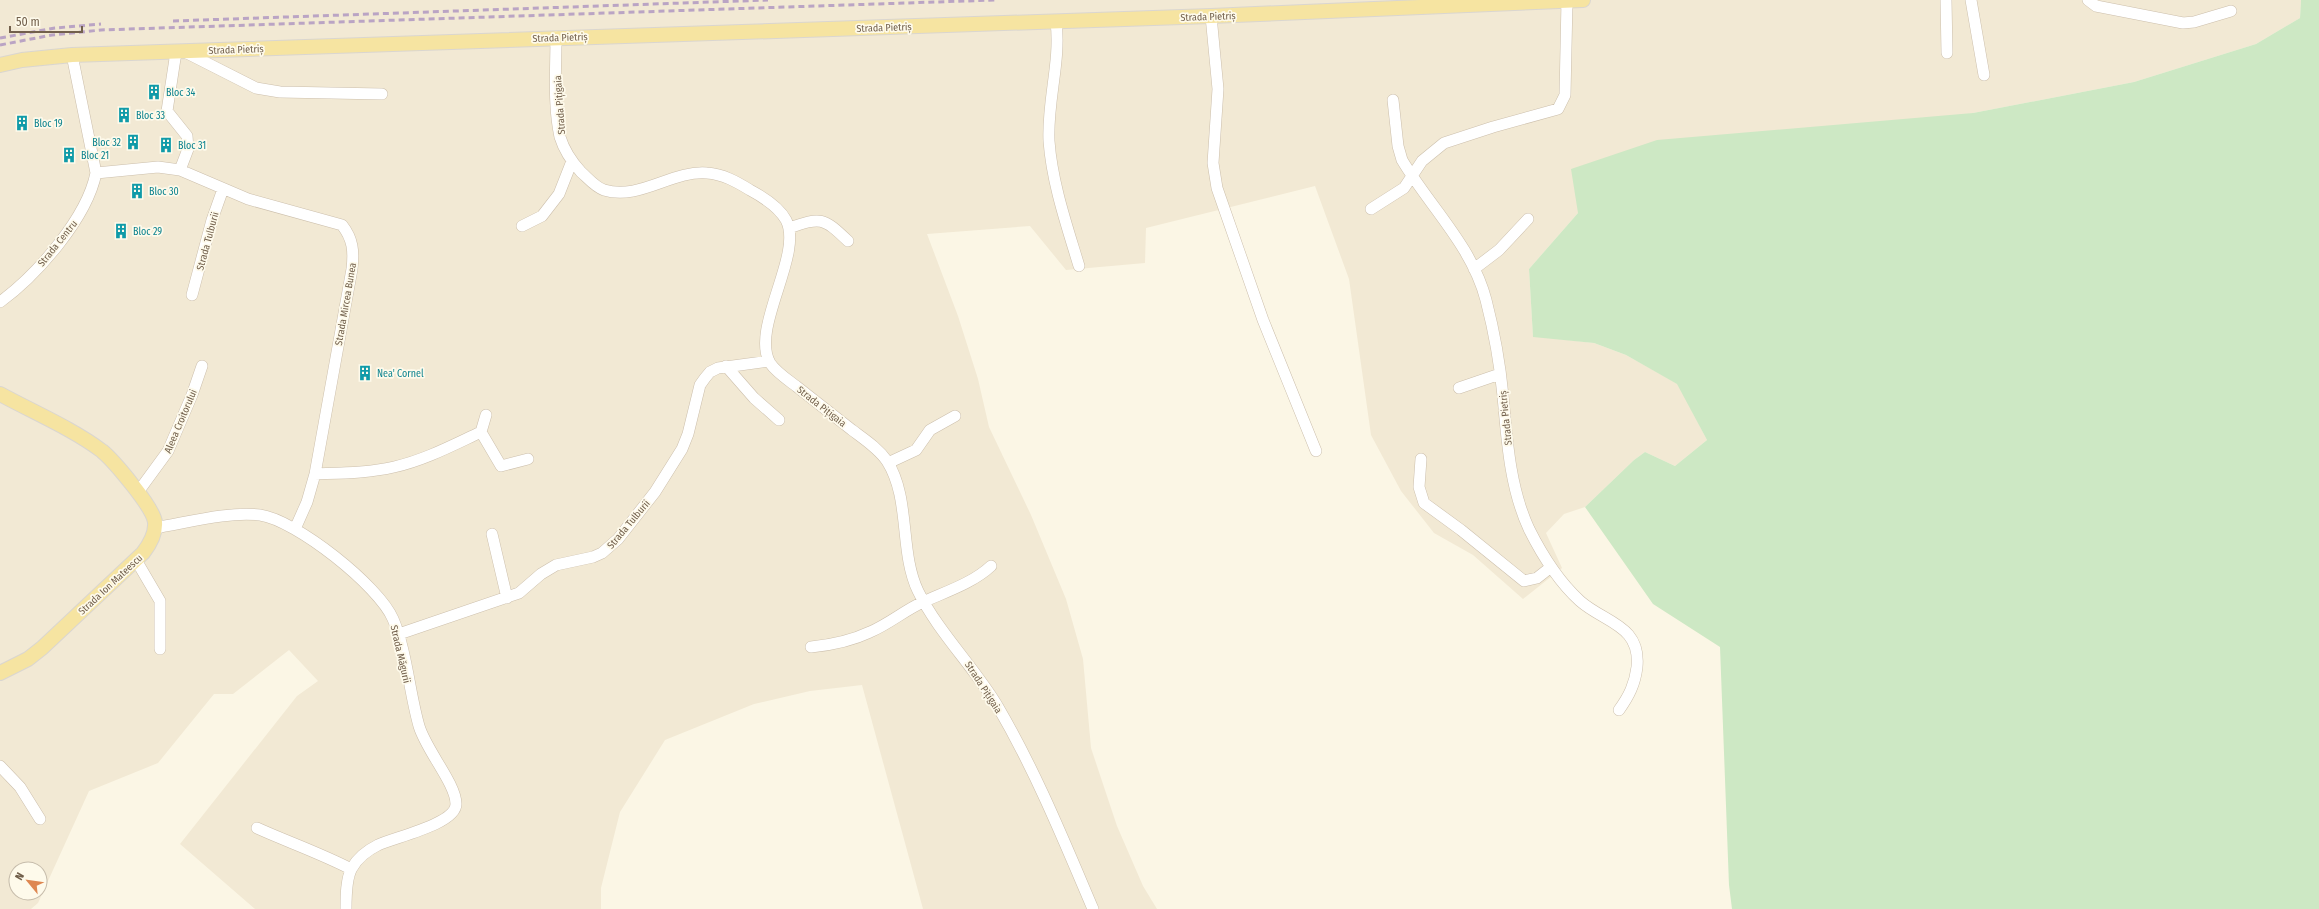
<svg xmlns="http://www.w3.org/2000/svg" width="2319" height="909" font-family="'Fira Sans Condensed',sans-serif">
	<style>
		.residential { fill: #f2e9d4; fill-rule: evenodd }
		.green { fill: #cde8c4 }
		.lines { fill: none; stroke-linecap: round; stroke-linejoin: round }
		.minor-casing { stroke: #ccbfac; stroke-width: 12 }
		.major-casing { stroke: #dad6d0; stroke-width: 16 }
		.minor { stroke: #fff; stroke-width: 11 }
		.major { stroke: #f6e4a1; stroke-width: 14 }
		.rail { stroke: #baa4c4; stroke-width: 3; stroke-dasharray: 6 4; stroke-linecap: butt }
		.labels { text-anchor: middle; stroke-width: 3.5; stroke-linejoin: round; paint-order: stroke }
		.street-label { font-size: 10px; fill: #72604c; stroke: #fefaeb }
		.culture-label { font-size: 10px; fill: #0d838f; stroke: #fefaeb; text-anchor: start }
	</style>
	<rect width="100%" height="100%" fill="#fbf6e5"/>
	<path class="residential" d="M0,0H2301L2300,18L2256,44L2134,82L1973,113L1578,213L1529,269L1533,336L1594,343L1626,355L1678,384L1707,440L1675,466L1645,452L1634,460L1585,507L1564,514L1546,533L1562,568L1523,599L1473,555L1434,533L1401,491L1371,435L1349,279L1315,186L1146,228L1145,263L1066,270L1030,226L927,234L958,316L978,379L989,427L1031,515L1066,599L1083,659L1091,748L1117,826L1143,886L1157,909H923L862,685L810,691L754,704L665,740L620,812L601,888V909H255L180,844L297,696L318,681L289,650L233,694H214L158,763L89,791L38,903L31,909H0ZM16,869H40V893H16Z"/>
	<path class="green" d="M2301,0H2319V909H1732L1729,885L1720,647L1653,604L1585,507L1634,460L1645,452L1675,466L1707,440L1677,384L1626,355L1594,343L1533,337L1529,269L1578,213L1571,169L1657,140L1973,113L2134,82L2256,44L2300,18Z"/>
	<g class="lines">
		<defs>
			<path id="minor" d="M1946,0L1947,53
				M1971,0L1984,75
				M2088,0L2096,6L2183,23L2194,22L2231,11
				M1211,16L1218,89L1213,163L1217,188L1263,320L1316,451
				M1056,22C1061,61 1047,101 1049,141C1052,183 1067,226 1079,266
				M556,37C556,69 553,105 560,137C564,150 572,162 581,172C588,178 595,187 604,190C639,201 672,170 707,173C723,174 737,182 750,190C763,197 779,207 786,220C804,254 750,328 770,363C776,372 788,380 796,386C815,401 833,415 852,430C864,439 878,448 887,461C911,499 899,551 918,591C938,632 975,668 998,707C1036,772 1064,841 1093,909
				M176,52L167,111L187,136L188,149L180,170
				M185,52L256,88L280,92L382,94
				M1393,100L1398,146L1402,160C1430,207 1472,246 1486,300C1494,331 1500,364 1503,396C1507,441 1510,488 1529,529C1542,555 1558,581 1580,601C1605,623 1641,625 1637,667C1635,684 1629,696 1619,710
				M96,173L158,167L180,170L248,199L342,225C353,239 354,251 352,269L315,474L307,502L295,529
				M1371,209L1404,188L1422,161L1444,143L1493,127L1558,109L1565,95L1567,1
				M522,226L542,216L559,194L572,161
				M789,228C821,217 823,217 848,241
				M1474,269L1499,250L1528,219
				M192,295L212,220L223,189
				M0,302C37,275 87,218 96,173L72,55
				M726,366L754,398L779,420
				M1459,388L1500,374
				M486,415L481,432L501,466L528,459
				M1421,459L1419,487L1424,503L1461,530L1524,581L1537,578L1551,567
				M888,463L916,450L930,430L955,416
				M315,474C341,473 368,473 394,467C425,460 453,445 481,432
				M138,492L168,451L192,395L202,366
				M154,528C186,523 228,511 260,515C296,520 379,586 393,619C407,652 409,691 419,726C426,750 456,784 456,804C456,824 395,837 378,845C368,850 358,857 352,868C346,878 346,897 346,909
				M492,534L507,598
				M136,560L160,601V649
				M399,634L519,593L541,574L556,565L593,557L602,553L618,539L655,492L682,449L688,434L700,385L705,378L710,372L718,368L769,361
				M811,647C831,645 851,641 870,632C889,624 905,610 923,602C945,592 973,583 991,566
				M0,766L20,787L40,819
				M257,828C288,842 320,853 351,869"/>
			<path id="major" d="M0,65L22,60L72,55L1211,16L1583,0
				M0,394C33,412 73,429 102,451C114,461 153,507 155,522C156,534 150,544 143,553L42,648L28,659L0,673"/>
		</defs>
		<use href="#minor" class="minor-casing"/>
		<use href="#major" class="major-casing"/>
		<use href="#minor" class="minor"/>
		<use href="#major" class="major"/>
		<path class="rail" d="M173,21L768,0
			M0,38L55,28L101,24
			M0,45L52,35L101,30L995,0"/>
	</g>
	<defs>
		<symbol id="building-bare" viewBox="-9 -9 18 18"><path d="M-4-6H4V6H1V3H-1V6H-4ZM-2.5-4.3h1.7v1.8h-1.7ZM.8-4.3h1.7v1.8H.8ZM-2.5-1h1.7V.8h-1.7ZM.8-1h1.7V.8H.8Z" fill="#0f9aa8" stroke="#fefaeb" stroke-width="2.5" paint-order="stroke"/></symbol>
	</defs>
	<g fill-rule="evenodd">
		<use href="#building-bare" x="143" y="81" width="22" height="22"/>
		<use href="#building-bare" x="113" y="104" width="22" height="22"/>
		<use href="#building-bare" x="11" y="112" width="22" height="22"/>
		<use href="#building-bare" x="122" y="131" width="22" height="22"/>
		<use href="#building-bare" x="155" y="134" width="22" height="22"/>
		<use href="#building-bare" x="58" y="144" width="22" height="22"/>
		<use href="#building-bare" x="126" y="180" width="22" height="22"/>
		<use href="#building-bare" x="110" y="220" width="22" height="22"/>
		<use href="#building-bare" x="354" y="362" width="22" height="22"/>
	</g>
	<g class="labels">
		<g class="street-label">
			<text transform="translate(1208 16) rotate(-2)" y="4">Strada Pietriș</text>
			<text transform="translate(884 27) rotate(-2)" y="4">Strada Pietriș</text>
			<text transform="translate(560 37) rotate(-2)" y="4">Strada Pietriș</text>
			<text transform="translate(236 49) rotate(-2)" y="4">Strada Pietriș</text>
			<text transform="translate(559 105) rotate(-94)" y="4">Strada Pițigaia</text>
			<text transform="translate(207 241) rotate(-75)" y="4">Strada Tulburii</text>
			<text transform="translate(57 243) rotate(-51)" y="4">Strada Centru</text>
			<text transform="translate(345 304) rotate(-80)" y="4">Strada Mircea Bunea</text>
			<text transform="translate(822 406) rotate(38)" y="4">Strada Pițigaia</text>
			<text transform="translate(1505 418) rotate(-96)" y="4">Strada Pietriș</text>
			<text transform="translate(180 421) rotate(-67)" y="4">Aleea Croitorului</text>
			<text transform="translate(628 524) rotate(-50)" y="4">Strada Tulburii</text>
			<text transform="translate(110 584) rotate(-43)" y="4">Strada Ion Mateescu</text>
			<text transform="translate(401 654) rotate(77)" y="4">Strada Măgurii</text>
			<text transform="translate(984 687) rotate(57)" y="4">Strada Pițigaia</text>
		</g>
		<g class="culture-label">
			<text x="166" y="96">Bloc 34</text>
			<text x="136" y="119">Bloc 33</text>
			<text x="34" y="127">Bloc 19</text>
			<text x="121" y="146" text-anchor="end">Bloc 32</text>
			<text x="178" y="149">Bloc 31</text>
			<text x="81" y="159">Bloc 21</text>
			<text x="149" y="195">Bloc 30</text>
			<text x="133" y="235">Bloc 29</text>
			<text x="377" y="377">Nea' Cornel</text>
		</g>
	</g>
	<g transform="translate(28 881) rotate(299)"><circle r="19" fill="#fefaeb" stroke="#c6bcab"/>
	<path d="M0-3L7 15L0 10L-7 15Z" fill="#de8751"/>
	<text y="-6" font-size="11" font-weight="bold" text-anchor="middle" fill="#72604c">N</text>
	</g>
	<path d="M10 26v6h72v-6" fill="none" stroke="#72604c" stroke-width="2"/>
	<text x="16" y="26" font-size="12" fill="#72604c" stroke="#fefaeb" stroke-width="3" paint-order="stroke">50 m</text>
</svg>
